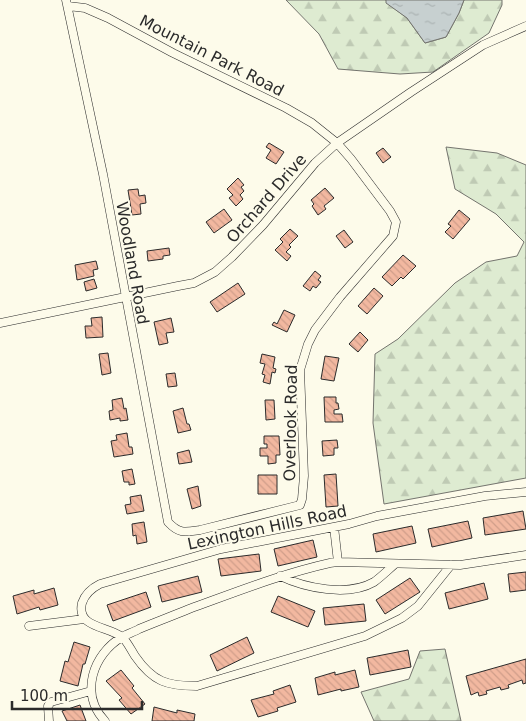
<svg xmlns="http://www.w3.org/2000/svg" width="526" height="721" font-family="'DejaVu Sans',sans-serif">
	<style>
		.forest { fill: url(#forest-firs); stroke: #74746e }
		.water { fill: url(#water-ripples); stroke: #74746e }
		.building { fill: url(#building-back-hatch); stroke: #2b2b2b }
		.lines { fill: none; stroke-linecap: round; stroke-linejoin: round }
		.street-casing { stroke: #2b2b2b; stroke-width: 9 }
		.street { stroke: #fdfbea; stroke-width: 8 }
		.labels { text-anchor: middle; stroke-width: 4; stroke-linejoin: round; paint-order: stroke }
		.street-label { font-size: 16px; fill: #2b2b2b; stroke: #fdfbea }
	</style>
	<defs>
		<pattern id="forest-firs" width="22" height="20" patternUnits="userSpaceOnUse" patternTransform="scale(1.25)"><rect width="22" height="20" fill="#deebd1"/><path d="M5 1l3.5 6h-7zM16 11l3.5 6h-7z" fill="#bfcab4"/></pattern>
		<pattern id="water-ripples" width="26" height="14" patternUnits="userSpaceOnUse" patternTransform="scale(1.25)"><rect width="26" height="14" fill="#c7d0d0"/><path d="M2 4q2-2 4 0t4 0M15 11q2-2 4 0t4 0" fill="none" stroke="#abb3b3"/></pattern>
		<pattern id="building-back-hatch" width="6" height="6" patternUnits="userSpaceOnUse" patternTransform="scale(1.25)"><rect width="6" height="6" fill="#f2b8a0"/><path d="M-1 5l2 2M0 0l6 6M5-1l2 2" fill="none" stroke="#d09e8a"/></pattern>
	</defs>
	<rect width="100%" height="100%" fill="#fdfbea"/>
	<path class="forest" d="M286,0H386L387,3L407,18L425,43L446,37L459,13L464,0H502V5L489,33L433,72L400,74L338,69L319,34Z
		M446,147L497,153L526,165V478L384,504L373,423L375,354L398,339L455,283L486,262L517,256L524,242L496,214L455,189Z
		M445,649L461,721H374L361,692L409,679L420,651Z"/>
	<path class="water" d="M386,0H464L459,13L446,37L425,43L407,18L386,3Z"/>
	<path class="building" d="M269,143L284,152L276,164L266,158L271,150L266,147Z
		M383,148L391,157L383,163L376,153Z
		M238,178L244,185L241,187L244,191L240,195L243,199L236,206L229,198L233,195L227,189Z
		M325,188L334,198L324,206L326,209L318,215L312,206L314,204L311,200Z
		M138,189L139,196L145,195L146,203L140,204L141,214L132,215L128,190Z
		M224,209L232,220L214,233L206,222Z
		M459,210L470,219L453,239L445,232L451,226L448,224Z
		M290,229L298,236L289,245L291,247L286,252L291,256L287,261L275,250L283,242L280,239Z
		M344,230L353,242L345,248L336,236Z
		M169,248L170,255L163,256V259L148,261L147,251Z
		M403,255L416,266L403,279L401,277L392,286L382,277Z
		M96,261L98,269L93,270L94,276L77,280L75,265Z
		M315,271L321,276L318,280L321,282L316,288L313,286L310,291L303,286Z
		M94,279L97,288L86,291L84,282Z
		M238,283L245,294L217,312L210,302Z
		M374,288L383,296L367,314L358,306Z
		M284,310L295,315L287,332L272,325L274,322L277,324Z
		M102,317L103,337L86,338L85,326H92L91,318Z
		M171,318L174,332L166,333L168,343L159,345L154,322Z
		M360,332L368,340L358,352L349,344Z
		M108,353L111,373L102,375L99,354Z
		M262,354L275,357L273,368L276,369L275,373L272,372L270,384L263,382L265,375L262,374L265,364L260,363Z
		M325,356L339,358L334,381L321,379Z
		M175,373L177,386L168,387L166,374Z
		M324,397H336V403H338L339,409L334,410V414H342L343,422H325Z
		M122,398L124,409L126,408L128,420L120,421V418L110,420L109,411L113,410L112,400Z
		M265,400H274L275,419L266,420Z
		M183,408L187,424H189L191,430L178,433L173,411Z
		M127,433L129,447H132L133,454L114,457L111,441L117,440L116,435Z
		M264,436H279L280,455H276V463L268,464V456H260V448H267V444H264Z
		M337,440L338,448H334V455L323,456L322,441Z
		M189,450L192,462L179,464L177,453Z
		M132,469L135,484L129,485V482H124L122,471Z
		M336,474L338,506L326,507L324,475Z
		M258,475H277V494H258Z
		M198,486L201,506L192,509L187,489Z
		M141,495L144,511L127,514L125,505L131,504L130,497Z
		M523,511L526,529L485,535L483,518Z
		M468,521L472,538L432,547L428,529Z
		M144,522L147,542L137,544L136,535L133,536L132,524Z
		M412,526L416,543L376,552L373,534Z
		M313,540L317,557L278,566L274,549Z
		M259,554L261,571L221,576L218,559Z
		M526,572V590L510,592L508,574Z
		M198,576L202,592L162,602L158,586Z
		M410,578L420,592L385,614L376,600Z
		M484,583L488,599L449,609L445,593Z
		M54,588L58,605L40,610L39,607L17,614L13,596L34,590V594Z
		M146,592L151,607L113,621L107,605Z
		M278,596L315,611L308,627L271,612Z
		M364,604L366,621L325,625L323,608Z
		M247,637L254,653L217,671L210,655Z
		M74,642L90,647L85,664H83L78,686L60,681L65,661L68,662Z
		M408,650L411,667L370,675L367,658Z
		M526,659V683L523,684L522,680L508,685L509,688L501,690L500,687L486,691L487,694L479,696L478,692L471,695L466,676Z
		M121,670L134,686L132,688L145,704L131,714L119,700L122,698L106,681Z
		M355,670L359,687L341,691V689L318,695L315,678L335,672V675Z
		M290,685L296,702L277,708L278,711L258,717L251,700L274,694L273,691Z
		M80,705L86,721H67L62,711Z
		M154,707L177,713V710L195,714L194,721H152Z"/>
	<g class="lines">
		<defs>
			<path id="street" d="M66,0L103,174L168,522C179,534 185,532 200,530L300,505L302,499L304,476L300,370L308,344L315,330L340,297L393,236L396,222L390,211L351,159L337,143L312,123L286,108L173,53L108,18L85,8L68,6
				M0,323L178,286L194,283L215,272L232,257L263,225L315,163L337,143L411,92L483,45L526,26
				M334,527L338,562
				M451,565L418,606L402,618L365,636L197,686C167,686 153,682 135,656C131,650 127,641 122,637C108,626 76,628 82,603C85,594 92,588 100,584L221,549L349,524L377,516L485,496L526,492
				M280,576C305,588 348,597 374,582C381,577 388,570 395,564
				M29,626L84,619
				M49,721L48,706L51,702L91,691
				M105,721C79,694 93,654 122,637C127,634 134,632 139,629C156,622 172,616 189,609C236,592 281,574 330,563L338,562L460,565L526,555"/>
		</defs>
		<use href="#street" class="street-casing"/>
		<use href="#street" class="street"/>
	</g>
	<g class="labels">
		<g class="street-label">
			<text transform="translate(212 55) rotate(27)" y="6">Mountain Park Road</text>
			<text transform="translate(266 198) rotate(-49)" y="6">Orchard Drive</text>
			<text transform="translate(133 263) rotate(80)" y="6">Woodland Road</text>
			<text transform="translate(290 423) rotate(-89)" y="6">Overlook Road</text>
			<text transform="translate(267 527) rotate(-12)" y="6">Lexington Hills Road</text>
		</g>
	</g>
	<path d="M12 701v8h130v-8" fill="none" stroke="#2b2b2b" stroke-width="2.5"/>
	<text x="20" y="701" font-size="15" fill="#2b2b2b" stroke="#fdfbea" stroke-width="4" paint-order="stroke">100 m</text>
</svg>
